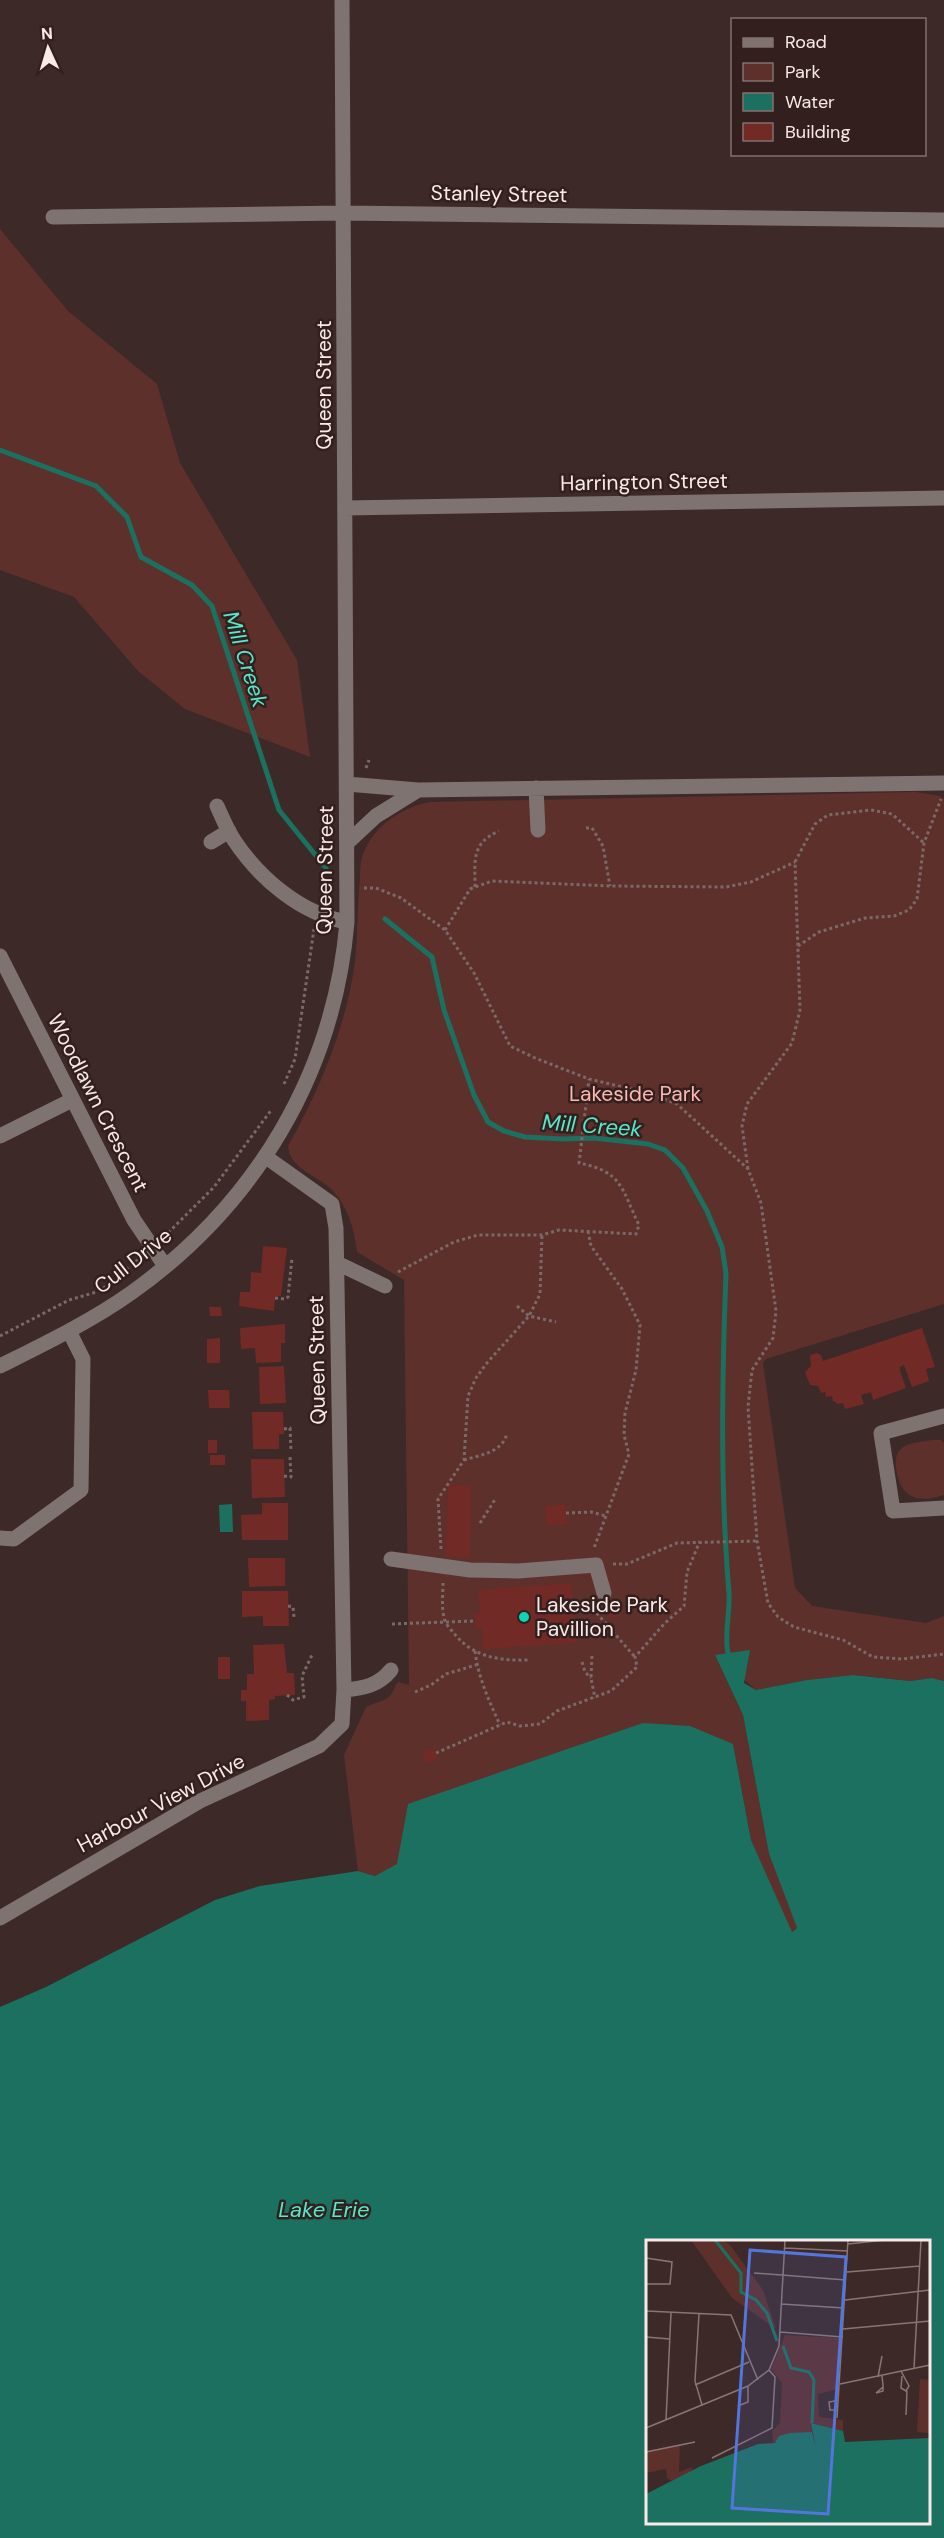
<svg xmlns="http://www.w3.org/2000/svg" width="944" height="2538" font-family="'DM Sans',sans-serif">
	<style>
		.green { fill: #5d302c }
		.water { fill: #1c7060; fill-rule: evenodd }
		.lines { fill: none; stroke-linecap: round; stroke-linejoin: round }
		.stream { stroke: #1c7060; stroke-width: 5 }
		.building { fill: #722a26 }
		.path { stroke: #7b6967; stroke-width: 3; stroke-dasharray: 3 3; stroke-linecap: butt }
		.minor { stroke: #7e7371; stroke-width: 15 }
		.poi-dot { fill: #0cd5b5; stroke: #331f1d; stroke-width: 2 }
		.labels { text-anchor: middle; stroke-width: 5; stroke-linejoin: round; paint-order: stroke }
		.street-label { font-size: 21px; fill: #f8eae9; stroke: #331f1d }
		.park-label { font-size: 21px; fill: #fcb9b1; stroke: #331f1d }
		.poi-label { font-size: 21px; fill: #f8eae9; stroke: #331f1d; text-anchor: start }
		.water-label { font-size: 22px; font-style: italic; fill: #55e9cb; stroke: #331f1d }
		.inset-river { fill: none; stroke: #1c7060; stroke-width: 3 }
		.inset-road { fill: none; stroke: #887675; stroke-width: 1.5 }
		.view { fill: #5475dc; fill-opacity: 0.15; stroke: #5475dc; stroke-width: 3 }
		.inset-edge { fill: none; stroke: #f8eae9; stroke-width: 3 }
	</style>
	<rect width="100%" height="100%" fill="#3d2927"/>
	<path class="green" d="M0,229L68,311L157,384L180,463L297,660L310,757L185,709L138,671L74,597L0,570Z
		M916,792L940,796L944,799V1304L766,1359L763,1363L795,1588L812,1606L926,1623L944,1616V1681L932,1678L910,1681L853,1675L807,1680L756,1690L715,1655L743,1715L769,1854L797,1928L791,1932L751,1840L733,1744L397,1865L375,1876L358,1871L344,1755L366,1707C382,1699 390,1703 396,1684L399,1682L409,1685L404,1280L357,1252C354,1229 349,1209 333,1191C318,1175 290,1170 288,1146C320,1089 346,1027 355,962C358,935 357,907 360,880C360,873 360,864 362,857C372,827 400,808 430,802Z
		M932,1440H941L944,1443V1495C916,1504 900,1497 896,1468C895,1462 896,1454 900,1450C907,1442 922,1442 932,1440Z"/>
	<path class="water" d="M232,1504L233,1532H220L219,1505Z
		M750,1650L744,1683L756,1690L807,1680L853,1675L910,1681L932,1678L944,1681V2538H0V2007L46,1987L215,1900L260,1886L358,1871L375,1876L397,1864L408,1804L643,1723L690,1726L733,1744L751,1840L792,1932L797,1928L769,1854L743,1715L715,1655ZM647,2241H928V2522H647Z"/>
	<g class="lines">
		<path class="stream" d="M0,450L96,486L127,517L141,557L192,585L212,606L279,810L326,868
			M385,919L432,957L444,1010L474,1095L488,1122L504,1131L525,1137L563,1139L594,1138L648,1144L665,1150L683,1168L707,1211L722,1247L726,1273C722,1380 720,1486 729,1594C730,1613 724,1635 728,1653"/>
	</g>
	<path class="building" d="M263,1246L287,1248L281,1296H275L274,1311L239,1306L240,1292H250L251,1272L261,1273Z
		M209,1307H221L222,1316H210Z
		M285,1324V1343H281V1362L256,1363L255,1348L241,1349L240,1328Z
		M922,1328L935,1367L926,1369L929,1381L912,1387L904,1365L900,1367V1371L906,1388L873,1400L871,1392L861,1395L864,1404L845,1409L843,1403L838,1404L833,1401L832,1396L826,1397L825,1392L821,1393L818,1386L810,1385L805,1372L811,1366L810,1355L817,1353L821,1355L823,1361Z
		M220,1338V1363H207V1339Z
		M284,1366L286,1403L260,1404L259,1367Z
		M208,1390H229L230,1408H209Z
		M252,1412H283L284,1434H279V1449H253Z
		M208,1440H217V1453H208Z
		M210,1455H225V1465H210Z
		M251,1459H284L285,1497L252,1498Z
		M448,1485H471L470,1557H446Z
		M262,1503H288V1540H242L241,1515L262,1514Z
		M565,1504L567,1524L547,1525L545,1506Z
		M248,1558H285V1586L249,1587Z
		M571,1583L576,1643L483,1649L482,1627H475L474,1614H480L478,1590Z
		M242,1591H288L289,1626H263V1616L242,1617Z
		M618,1606L619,1617L607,1618L606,1607Z
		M284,1644L287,1673H294L295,1695L275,1696V1699L269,1700V1720L246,1721V1701H241V1690H247V1674H254L253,1645Z
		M218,1657H230V1679H218Z
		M423 1756a7 7 0 1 1 14 0a7 7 0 1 1-14 0Z"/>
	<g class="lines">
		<path class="path" d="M366,768L369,760
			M586,828H592L603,846L610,886
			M475,887C475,861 471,843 499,831
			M364,888H376L401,898L445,930L474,973L510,1046L535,1058L589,1079L652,1094L677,1104L748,1169L761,1203L776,1311L773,1338L752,1370L748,1407L757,1541L768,1603L778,1617L794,1627L843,1640L873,1657L902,1659L944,1654
			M445,930L470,889L492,881L610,886L726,887L751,882L795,862
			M798,946L819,932L865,918L894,916L909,910L917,899L924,843L941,799
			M284,1084L295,1059L314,929
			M748,1169L742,1126L747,1104L792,1043L800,1010L795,862L815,824L828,815L871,810L892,814L924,843
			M588,1231L591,1246L622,1289L640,1325L636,1370L625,1413L624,1435L629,1454L594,1548
			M164,1237L214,1187L272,1109
			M398,1272L454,1242L478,1235H542L559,1230L636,1234L639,1225C621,1188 623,1172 579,1163L589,1079
			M275,1298L285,1299L288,1297L292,1258
			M517,1306L529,1316L556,1322
			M0,1336L69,1300L100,1291L139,1259
			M284,1429L290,1428L291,1450
			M464,1460C481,1455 503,1452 507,1433
			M284,1476L291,1477L290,1457
			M566,1513L591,1512L606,1516
			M480,1523L496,1498
			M441,1549L438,1499L464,1460L468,1396L476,1378L486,1364L529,1316L540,1294L542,1235
			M613,1564H627L677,1543L757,1541
			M443,1583C443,1594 441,1609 445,1621C446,1624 450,1629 453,1632C472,1657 499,1661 529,1660
			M288,1606L293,1607L294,1617
			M574,1611L594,1610L635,1657
			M392,1624L474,1621
			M475,1651C478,1677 489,1701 500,1725
			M592,1656L591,1678L595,1698
			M582,1662L585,1672L591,1678
			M415,1692L431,1685L446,1674L476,1665
			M287,1695L293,1700L304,1697L302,1676L312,1655
			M436,1753L507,1722L520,1726L540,1724L557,1711L611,1691L637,1667L635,1657L664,1624L684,1606L687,1572L700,1541"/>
		<path class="minor" d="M53,217L343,213L944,220
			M345,508L944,498
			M347,784L418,790L944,783
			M536,788L538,830
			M217,806C222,817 227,830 234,840C259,878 301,914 347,922
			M211,842L229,831
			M347,843L376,816L418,790
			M0,956L134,1220L165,1266
			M0,1136L72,1100
			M337,1263L385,1286
			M0,1366C44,1344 90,1322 131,1293C255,1205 334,1074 347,922L342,0
			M944,1416L881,1433L893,1511L944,1508
			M0,1538L14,1539L81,1490L83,1359L69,1331
			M391,1559L470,1570L518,1571L596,1565L604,1593
			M344,1690C364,1688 378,1686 391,1670
			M0,1918L200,1801L319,1746L342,1724L344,1690L336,1228L332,1204L266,1157"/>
	</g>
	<circle class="poi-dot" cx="524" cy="1617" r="6"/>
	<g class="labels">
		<g class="street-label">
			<text transform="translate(499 194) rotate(1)" y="7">Stanley Street</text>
			<text transform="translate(324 385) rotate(-90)" y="7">Queen Street</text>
			<text transform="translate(644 482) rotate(-1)" y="7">Harrington Street</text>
			<text transform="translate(325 870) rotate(-89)" y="7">Queen Street</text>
			<text transform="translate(98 1103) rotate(63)" y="7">Woodlawn Crescent</text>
			<text transform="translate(133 1261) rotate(-38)" y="7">Cull Drive</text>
			<text transform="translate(317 1360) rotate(-91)" y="7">Queen Street</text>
			<text transform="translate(161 1803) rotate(-28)" y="7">Harbour View Drive</text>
		</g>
		<g class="park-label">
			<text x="635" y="1101">Lakeside Park</text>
		</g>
		<g class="poi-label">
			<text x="536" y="1612">Lakeside Park<tspan x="536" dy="24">Pavillion</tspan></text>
		</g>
		<g class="water-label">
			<text transform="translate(246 659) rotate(72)" y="8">Mill Creek</text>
			<text transform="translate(592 1125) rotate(4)" y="8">Mill Creek</text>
			<text x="324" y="2217">Lake Erie</text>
		</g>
	</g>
	<g transform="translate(646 2240)">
		<rect width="284" height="284" fill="#3d2927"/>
		<path d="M45,0H76L84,5L117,50L130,89L86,58ZM139,95L194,98L192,149L172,154L173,177L197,180V191L165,183L171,212L166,192L127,203L126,191L134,183L136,143L125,129ZM274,139L283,140V193L271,192ZM34,204L33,232L46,227L45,234L28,242L21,238L20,229L0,233V211Z" fill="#5d302c"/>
		<path d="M165,183L197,191L199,202L283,198V283H0V254L55,226L112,204L129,203L133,196L144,193L166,192L170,208Z" fill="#1c7060"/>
		<path class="inset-river" d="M69,0L95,33V52L110,60L121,73L131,101M137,106L145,128L163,132L168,140L166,183"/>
		<path class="inset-road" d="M202,4L239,0M139,8L202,11M0,18L26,22L24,44H0M201,32L274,26M108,33L200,40M199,60L284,50M135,64L198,68M0,71L85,75L112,140M53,74L49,141L56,165M197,89L284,81M134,92L197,97M0,97L24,99M268,128L275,0M255,131L263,146L260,151L255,148L256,136M236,136L237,145V151L230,153L237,147M232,137L236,116M194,144L284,125M49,145L103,122M92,166L102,162V146M192,170H184L183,162L193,160M260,175L261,151M191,178L202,0M20,180L25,73M0,188L102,146L123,130L133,106L139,0M0,212L49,202M66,218L126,188L129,137L123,130"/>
		<path class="view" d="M104,10L200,17L182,274L86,268Z"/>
		<rect width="284" height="284" class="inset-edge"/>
	</g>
	<rect x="731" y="18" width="195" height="138" fill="#331f1d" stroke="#82706f" stroke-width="1.5"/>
	<rect x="743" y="38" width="30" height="9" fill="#7e7371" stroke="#82706f" stroke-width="1.5"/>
	<text x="785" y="48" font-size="18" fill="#f8eae9">Road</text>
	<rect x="743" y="63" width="30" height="18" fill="#5d302c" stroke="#82706f" stroke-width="1.5"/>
	<text x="785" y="78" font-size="18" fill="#f8eae9">Park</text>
	<rect x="743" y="93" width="30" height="18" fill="#1c7060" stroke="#82706f" stroke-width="1.5"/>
	<text x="785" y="108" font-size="18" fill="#f8eae9">Water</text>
	<rect x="743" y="123" width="30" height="18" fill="#722a26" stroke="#82706f" stroke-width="1.5"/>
	<text x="785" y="138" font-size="18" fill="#f8eae9">Building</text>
	<g transform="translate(48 48) rotate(356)" stroke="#331f1d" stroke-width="4.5" paint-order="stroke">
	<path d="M0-4.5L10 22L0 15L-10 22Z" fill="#f8eae9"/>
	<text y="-9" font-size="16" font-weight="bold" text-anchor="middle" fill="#f8eae9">N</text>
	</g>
</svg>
